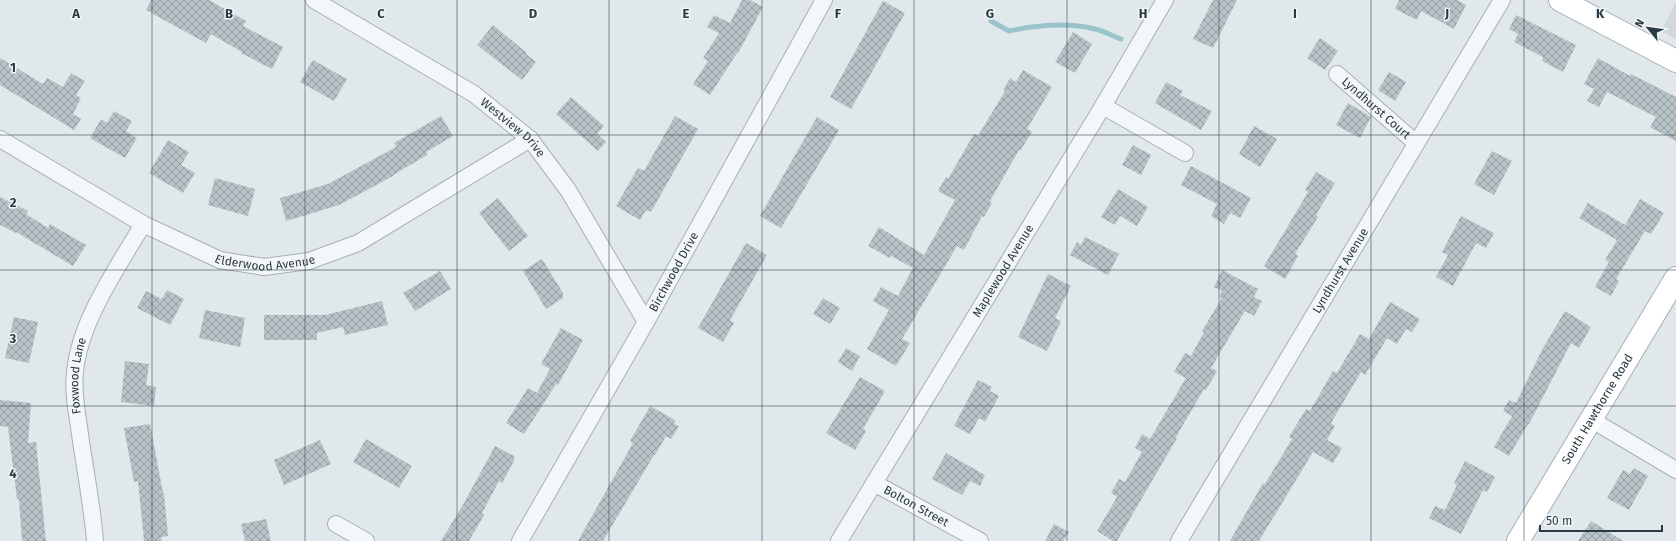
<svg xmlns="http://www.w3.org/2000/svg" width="1676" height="541" font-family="'Fira Sans',sans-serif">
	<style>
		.built { fill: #cfd8dd }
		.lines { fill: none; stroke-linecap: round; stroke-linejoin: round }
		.stream { stroke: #9bc3cc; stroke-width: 5 }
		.building { fill: url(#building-cross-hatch) }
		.street-casing { stroke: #a6b1b5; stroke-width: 18 }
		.secondary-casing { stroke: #a6b1b5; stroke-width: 24 }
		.street { stroke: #f4f7f9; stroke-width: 16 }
		.secondary { stroke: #fff; stroke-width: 22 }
		.grid { fill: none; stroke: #293b43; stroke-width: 1; stroke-opacity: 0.55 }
		.labels { text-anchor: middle; stroke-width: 3; stroke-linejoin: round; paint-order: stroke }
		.street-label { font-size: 12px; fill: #293b43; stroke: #f1f6f8 }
		.grid-label { font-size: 13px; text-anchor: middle; font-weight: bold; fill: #293b43; stroke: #f1f6f8; stroke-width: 3; stroke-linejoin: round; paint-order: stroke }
	</style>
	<defs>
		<pattern id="building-cross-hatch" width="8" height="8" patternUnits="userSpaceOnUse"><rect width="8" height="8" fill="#b8c3c8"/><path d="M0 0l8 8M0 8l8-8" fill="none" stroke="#96a0a4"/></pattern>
	</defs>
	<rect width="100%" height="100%" fill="#e1e8eb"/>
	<path class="built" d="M1676,2V39L1661,31Z"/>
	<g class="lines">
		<path class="stream" d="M991,21L1009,31C1037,25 1067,22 1095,29C1104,31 1113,36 1121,39"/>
	</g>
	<path class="building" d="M151,0H209L246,21L243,26L283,47L272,69L241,53L242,52L211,34L206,43L146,10Z
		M742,0H750L763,7L738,53H737L710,95L693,84L708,61L703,58L719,33L707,27L714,15L730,23Z
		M1213,0H1237L1213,48L1193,39Z
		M1399,0H1457L1466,5L1454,29L1421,11L1417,20L1395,9Z
		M883,1L905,13L851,109L830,97Z
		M1516,15L1576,45L1563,72L1542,61L1543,57L1514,42L1518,34L1509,29Z
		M493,25L527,53L526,54L536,62L522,80L477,45Z
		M1073,32L1092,44L1075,73L1055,62Z
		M1320,38L1338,51L1325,70L1307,58Z
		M0,58L43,84L47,78L63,87L71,73L85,81L76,95L81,98L73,114L81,119L74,130L0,85Z
		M1598,58L1630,76L1631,74L1676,97V141L1650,127L1656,117L1607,92L1599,107L1587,101L1594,89L1584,84Z
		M313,60L347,79L334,101L300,82Z
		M1023,70L1052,87L1027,129L1032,132L1020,151L1019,150L990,201L992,203L984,217L982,216L964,250L957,246L902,339L910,343L896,366L867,349L889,310L873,301L881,287L898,296L913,268L891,256L890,258L868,246L879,227L924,255L955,200L938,191L946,177L948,179L974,134L978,136L1005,91L1003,90L1010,78L1016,82Z
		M1389,72L1406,82L1395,101L1378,90Z
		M1166,82L1183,91L1180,95L1212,111L1201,130L1155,103Z
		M571,97L604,126L597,134L606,142L598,151L556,114Z
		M1348,103L1371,117L1360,138L1336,125Z
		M114,111L132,121L126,131L137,138L125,158L90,138L101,119L107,123Z
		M441,116L453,136L426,152L427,155L393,175V176L339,205L286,221L280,198L328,184L396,147L394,143Z
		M675,116L698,129L651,212L646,210L640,220L616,206L638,168L644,171Z
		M817,117L839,130L781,228L760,216Z
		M1254,126L1277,139L1260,167L1239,154Z
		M168,140L189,152L181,165L195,173L183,193L149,173Z
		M1133,145L1151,155L1141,175L1122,165Z
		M1492,151L1512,161L1494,195L1474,184Z
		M1191,166L1251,198L1240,218L1230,213L1224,224L1211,216L1217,204L1181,185Z
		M1316,172L1335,183L1316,215L1318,217L1295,254L1298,256L1285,279L1264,266L1308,192L1305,190Z
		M215,178L255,189L248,216L208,205Z
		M1118,189L1148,207L1137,226L1120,216L1115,225L1101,217Z
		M0,197L28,211L26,214L48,228L50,224L86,245L73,266L16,232V233L0,225Z
		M498,198L528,236L509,251L479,213Z
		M1640,199L1664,213L1651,234L1645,231L1616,279L1619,281L1611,296L1595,287L1609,262L1605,260L1617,240L1579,218L1588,203L1625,225Z
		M1461,216L1494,233L1486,248L1476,243L1453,286L1436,277L1448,255L1442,252Z
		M1085,237L1119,254L1108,275L1070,255L1077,242L1081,245Z
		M746,243L767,255L730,320L734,323L723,342L698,328Z
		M542,259L563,293V298L546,309L523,271Z
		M1222,270L1258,289L1254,297L1262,301L1254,316L1245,311L1211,368L1217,371L1206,390L1204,389L1176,437L1177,438L1117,541H1113L1097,531L1117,497L1111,493L1119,479L1125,482L1142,452L1135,448L1142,434L1150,439L1186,378L1174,372L1185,353L1191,356L1204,332L1202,331L1222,298L1219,297L1222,291L1214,287Z
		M440,271L451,289L415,311L403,293Z
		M1048,274L1071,286L1055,318L1061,321L1047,351L1018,337Z
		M167,290L184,299L170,325L137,308L146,291L162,299Z
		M823,298L840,308L830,324L813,314Z
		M382,301L388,325L345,335L343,327L317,333V340H264V315H325Z
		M1390,302L1420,319L1412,332L1406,329L1397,344L1387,338L1365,375L1361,372L1331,423L1335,426L1327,440L1342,448L1333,463L1313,452L1259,541H1230L1263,483L1265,484L1292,439L1289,437L1306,409L1310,411L1333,371L1337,373L1360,334L1369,339Z
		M205,310L245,318L240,347L199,338Z
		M1565,311L1591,327L1579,348L1571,343L1529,424H1528L1509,456L1494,447L1512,416L1503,411L1509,400L1516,403L1543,348Z
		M14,317L38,322L29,363L5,358Z
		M561,328L583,340L558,385L556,384L524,434L506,423L528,388L537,393L550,369L541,364Z
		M846,348L860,356L852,371L838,362Z
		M125,361L149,364L146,385L156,387L154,406L121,402Z
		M860,377L885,391L863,429L866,431L855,450L826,433Z
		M978,380L992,387L990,391L999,396L985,422L979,418L970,434L954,426Z
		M0,400L31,403L28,443L36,442L46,541H22L19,499H17L8,427L0,426Z
		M650,406L675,420L674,424L679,426L671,439L666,436L655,455H654L603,541H578L633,443L630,441Z
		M150,424L163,493H164L168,536L161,537L162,541H144L138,481L134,482L124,428Z
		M366,439L412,466L399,488L353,462Z
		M320,440L331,464L284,485L274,460Z
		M495,446L514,456V461L502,483L499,481L482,513L484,515L469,541H441L464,503Z
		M946,453L985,475L980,486L970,481L962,495L932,479Z
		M1465,461L1495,477L1487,492L1483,490L1461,534L1429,518L1435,506L1445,510L1457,485L1454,483Z
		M1634,468L1648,476L1629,510L1607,498L1623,470L1630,474Z
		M266,519L271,541H245L241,524Z
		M1591,521L1623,541H1578Z
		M1054,524L1069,532L1063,541H1045Z"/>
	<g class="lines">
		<defs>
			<g id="street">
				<path id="s1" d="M314,0L474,94L530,139L568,190L646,322"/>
				<path id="s2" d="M1337,74L1416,143"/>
				<path d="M1103,106L1185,153"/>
				<path id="s3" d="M0,139L143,224L220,260L264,267L309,261L358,243L530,139"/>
				<path d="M1592,420L1676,470"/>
				<path id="s4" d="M874,483L980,541"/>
				<path d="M336,524L366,541"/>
				<path id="s5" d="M95,541C92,503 84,465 79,427C76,409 73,390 75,372C80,320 117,269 143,224"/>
				<path id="s6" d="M520,541L646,322L824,0"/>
				<path id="s7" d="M839,541L1103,106L1165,0"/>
				<path id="s8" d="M1179,541L1502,0"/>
			</g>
			<g id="secondary">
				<path d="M1560,0L1676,61"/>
				<path id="s9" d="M1518,541L1676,278"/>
			</g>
		</defs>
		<use href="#street" class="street-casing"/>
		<use href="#secondary" class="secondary-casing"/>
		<use href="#street" class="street"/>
		<use href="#secondary" class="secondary"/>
	</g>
	<path class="grid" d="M152,0V541M305,0V541M457,0V541M609,0V541M762,0V541M914,0V541M1067,0V541M1219,0V541M1371,0V541M1524,0V541M0,135H1676M0,270H1676M0,406H1676"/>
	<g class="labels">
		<g class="street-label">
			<text dy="4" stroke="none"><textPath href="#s2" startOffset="52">Lyndhurst Court</textPath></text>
			<text dy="4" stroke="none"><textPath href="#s1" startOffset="237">Westview Drive</textPath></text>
			<text dy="4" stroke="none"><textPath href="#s3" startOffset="297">Elderwood Avenue</textPath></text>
			<text dy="4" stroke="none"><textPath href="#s8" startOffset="315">Lyndhurst Avenue</textPath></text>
			<text dy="4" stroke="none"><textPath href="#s6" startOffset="310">Birchwood Drive</textPath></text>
			<text dy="4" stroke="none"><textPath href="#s7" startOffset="316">Maplewood Avenue</textPath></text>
			<text dy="4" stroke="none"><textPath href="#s5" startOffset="167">Foxwood Lane</textPath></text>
			<text dy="4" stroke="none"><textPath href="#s9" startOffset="154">South Hawthorne Road</textPath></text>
			<text dy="4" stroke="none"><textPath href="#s4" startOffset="48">Bolton Street</textPath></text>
		</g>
	</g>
	<g class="grid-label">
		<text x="76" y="18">A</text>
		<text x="229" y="18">B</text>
		<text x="381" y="18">C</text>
		<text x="533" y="18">D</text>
		<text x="686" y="18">E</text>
		<text x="838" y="18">F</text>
		<text x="990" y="18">G</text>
		<text x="1143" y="18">H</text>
		<text x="1295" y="18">I</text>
		<text x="1447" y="18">J</text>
		<text x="1600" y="18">K</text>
		<text x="13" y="72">1</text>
		<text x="13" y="207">2</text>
		<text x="13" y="343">3</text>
		<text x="13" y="478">4</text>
	</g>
	<g transform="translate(1648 28) rotate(299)" stroke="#f1f6f8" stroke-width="3" paint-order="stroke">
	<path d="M0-3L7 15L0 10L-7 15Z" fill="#293b43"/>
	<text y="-6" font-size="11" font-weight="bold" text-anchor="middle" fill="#293b43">N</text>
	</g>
	<path d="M1540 525v6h122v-6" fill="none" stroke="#293b43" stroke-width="2"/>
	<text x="1546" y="525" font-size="12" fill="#293b43" stroke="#f1f6f8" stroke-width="3" paint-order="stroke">50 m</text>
</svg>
